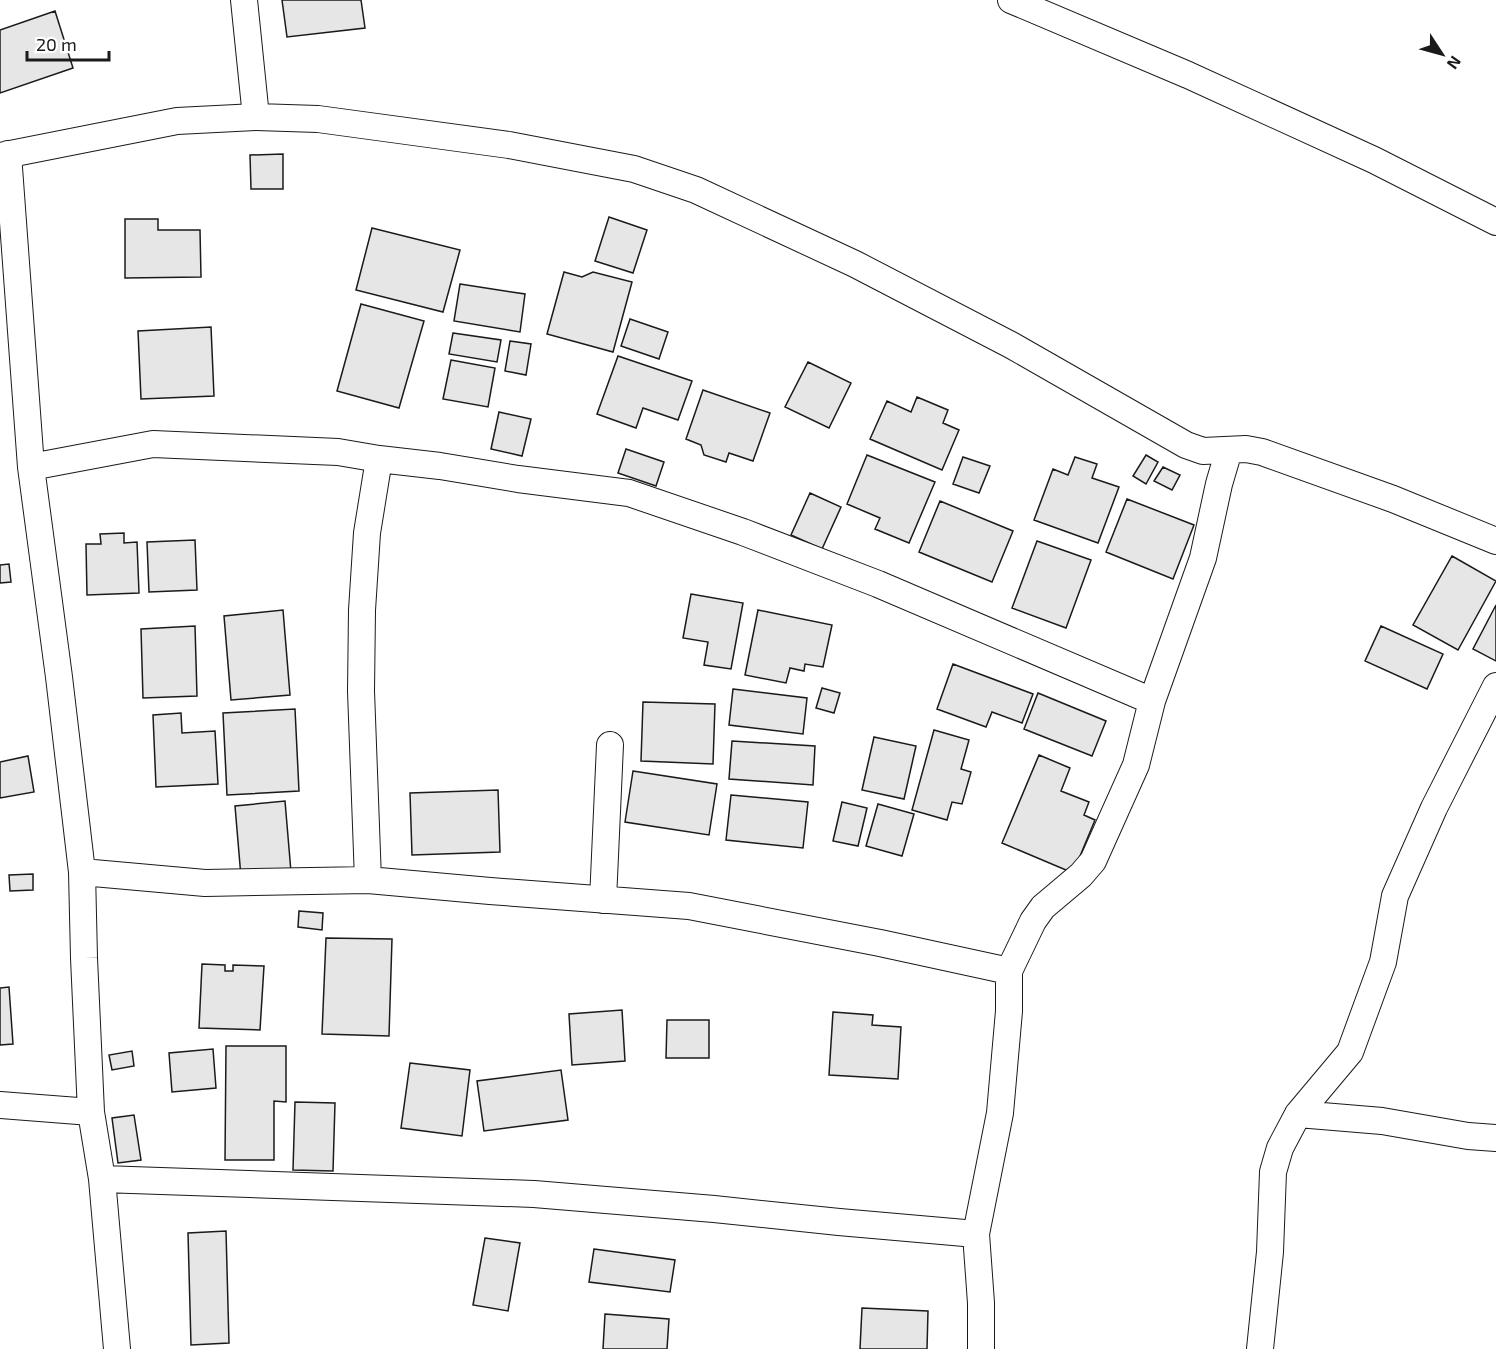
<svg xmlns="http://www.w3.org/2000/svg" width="1496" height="1349" font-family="'Exo 2',sans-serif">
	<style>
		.building { fill: #e6e6e6; stroke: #1a1a1a; stroke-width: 1.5 }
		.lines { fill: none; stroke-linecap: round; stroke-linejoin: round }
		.minor-casing { stroke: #1a1a1a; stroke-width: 28 }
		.minor { stroke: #fff; stroke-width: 26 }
	</style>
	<rect width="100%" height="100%" fill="#fff"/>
	<path class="building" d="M282,0H361L365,28L287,37Z
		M55,11L73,68L0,93V30Z
		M283,154V189H251L250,155Z
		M609,217L647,230L633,273L595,261Z
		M125,219H158V230H200L201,277L125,278Z
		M372,228L460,250L443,312L356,290Z
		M564,272L582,277L593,272L632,282L613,352L547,334Z
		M460,284L525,294L520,332L454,321Z
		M361,304L424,321L399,408L337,391Z
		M630,319L668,332L659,359L621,346Z
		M211,327L214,396L141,399L138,331Z
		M453,333L501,340L497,362L449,354Z
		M510,341L531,344L526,375L505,371Z
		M618,356L692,381L678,420L643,408L636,428L597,414Z
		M451,360L495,368L488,407L443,399Z
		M808,362L851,383L829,428L785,407Z
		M703,390L770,413L753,461L729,453L726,462L704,455L701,445L686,439Z
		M917,397L948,410L943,423L959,430L942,470L870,439L887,401L911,412Z
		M499,412L531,419L522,456L491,449Z
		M626,449L664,462L656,486L618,473Z
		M867,455L935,482L909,543L875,529L880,518L847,504Z
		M1146,455L1158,462L1146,484L1133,476Z
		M963,457L990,466L979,493L953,484Z
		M1075,457L1097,464L1092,478L1119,487L1098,543L1034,520L1053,469L1068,475Z
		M1163,467L1180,475L1172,490L1154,481Z
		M810,493L841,507L822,549L791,535Z
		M1127,499L1194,525L1173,579L1106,552Z
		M940,501L1013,531L992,582L919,552Z
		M124,533V543L137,542L139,593L87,595L86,544H101L100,534Z
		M195,540L197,590L149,592L147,542Z
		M1037,541L1091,560L1066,628L1012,608Z
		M1452,556L1496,581L1458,650L1413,625Z
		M9,564L11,582L0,583V565Z
		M691,594L743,603L731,669L704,665L708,642L683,638Z
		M1496,605V661L1473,649Z
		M283,610L290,695L231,700L224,616Z
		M758,610L832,625L823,667L805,664L804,671L790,668L786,683L745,675Z
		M195,626L197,696L143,698L141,629Z
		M1381,626L1443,654L1427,689L1365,661Z
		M953,664L1033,694L1022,723L992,712L986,727L937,709Z
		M822,688L840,693L834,713L816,708Z
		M733,689L807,698L803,734L729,725Z
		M1038,693L1106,721L1092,756L1024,729Z
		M643,702L715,704L713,764L641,761Z
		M295,709L299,791L227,795L223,713Z
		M181,713L182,733L215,731L218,784L156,787L153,715Z
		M934,730L969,740L961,769L971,772L962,804L952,802L947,820L912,810Z
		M874,737L916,746L904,799L862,790Z
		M732,741L815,746L813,785L729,779Z
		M1039,755L1070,768L1061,791L1089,802L1084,815L1095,820L1073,873L1002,843Z
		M28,756L34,792L0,798V762Z
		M633,771L717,784L709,835L625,822Z
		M498,790L500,852L412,855L410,793Z
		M731,795L808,802L803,848L726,840Z
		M285,801L291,872L241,877L235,806Z
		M842,802L867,808L858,846L833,841Z
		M878,804L914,814L902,856L866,846Z
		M33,874V890L10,891L9,875Z
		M299,911L323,913L322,930L298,927Z
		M326,938L392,939L389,1036L322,1034Z
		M202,964L225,965V971H233V965L264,966L260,1030L199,1028Z
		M9,987L13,1044L0,1045V988Z
		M622,1010L625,1061L572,1065L569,1014Z
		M833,1012L873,1015L872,1025L901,1027L898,1079L829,1075Z
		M667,1020H709V1058H666Z
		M226,1046H286V1102L274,1101V1160H225Z
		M213,1049L216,1088L172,1092L169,1053Z
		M132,1051L134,1066L112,1070L109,1055Z
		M410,1063L470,1070L462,1136L401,1128Z
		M561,1070L568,1120L484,1131L477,1081Z
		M295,1102L335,1103L333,1171L293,1170Z
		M134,1115L141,1160L118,1163L112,1118Z
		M226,1231L229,1343L191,1345L188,1233Z
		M485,1238L520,1243L508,1311L473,1305Z
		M594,1249L675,1260L670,1292L589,1282Z
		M862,1308L928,1311L927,1349H860Z
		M605,1314L669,1319L667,1349H603Z"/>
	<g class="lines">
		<defs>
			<path id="minor" d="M244,0L256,117
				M1011,0L1188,75L1374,160L1496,222
				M8,154L31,467L59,677L82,872L84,958L91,1112L102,1179L117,1349
				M0,156L177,121L256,117L318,119L509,145L634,169L696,190L855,264L1011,345L1186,445L1203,451L1246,449L1262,452L1393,499L1496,541
				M31,467L153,444L338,452L379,459L440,466L518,479L629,493L743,532L878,584L1152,701
				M82,872L205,883L368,880L490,891L689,906L880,943L1009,971
				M368,880L361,691L362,610L367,533L379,459
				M603,900L610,745
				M0,1105L91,1112
				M1298,1114L1382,1121L1468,1136L1496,1138
				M102,1179L534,1194L714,1209L839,1222L976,1234
				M981,1349V1303L976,1234L1000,1113L1009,1011V971L1033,921L1043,907L1081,875L1093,861L1136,765L1152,701L1203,558L1219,484L1229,450
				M1260,1349L1270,1252L1273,1172L1280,1148L1298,1114L1350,1052L1383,962L1395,896L1434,808L1496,686"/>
		</defs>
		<use href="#minor" class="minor-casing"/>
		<use href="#minor" class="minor"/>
	</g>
	<g transform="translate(1442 54) rotate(126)" stroke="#ffffff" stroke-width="4.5" paint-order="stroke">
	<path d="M0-4.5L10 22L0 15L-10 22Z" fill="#1a1a1a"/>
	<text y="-9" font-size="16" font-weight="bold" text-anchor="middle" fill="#1a1a1a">N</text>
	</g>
	<path d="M27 51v9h82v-9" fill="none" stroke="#1a1a1a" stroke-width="3"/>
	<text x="36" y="51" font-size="18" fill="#1a1a1a" stroke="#ffffff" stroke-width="4.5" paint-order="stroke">20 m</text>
</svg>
